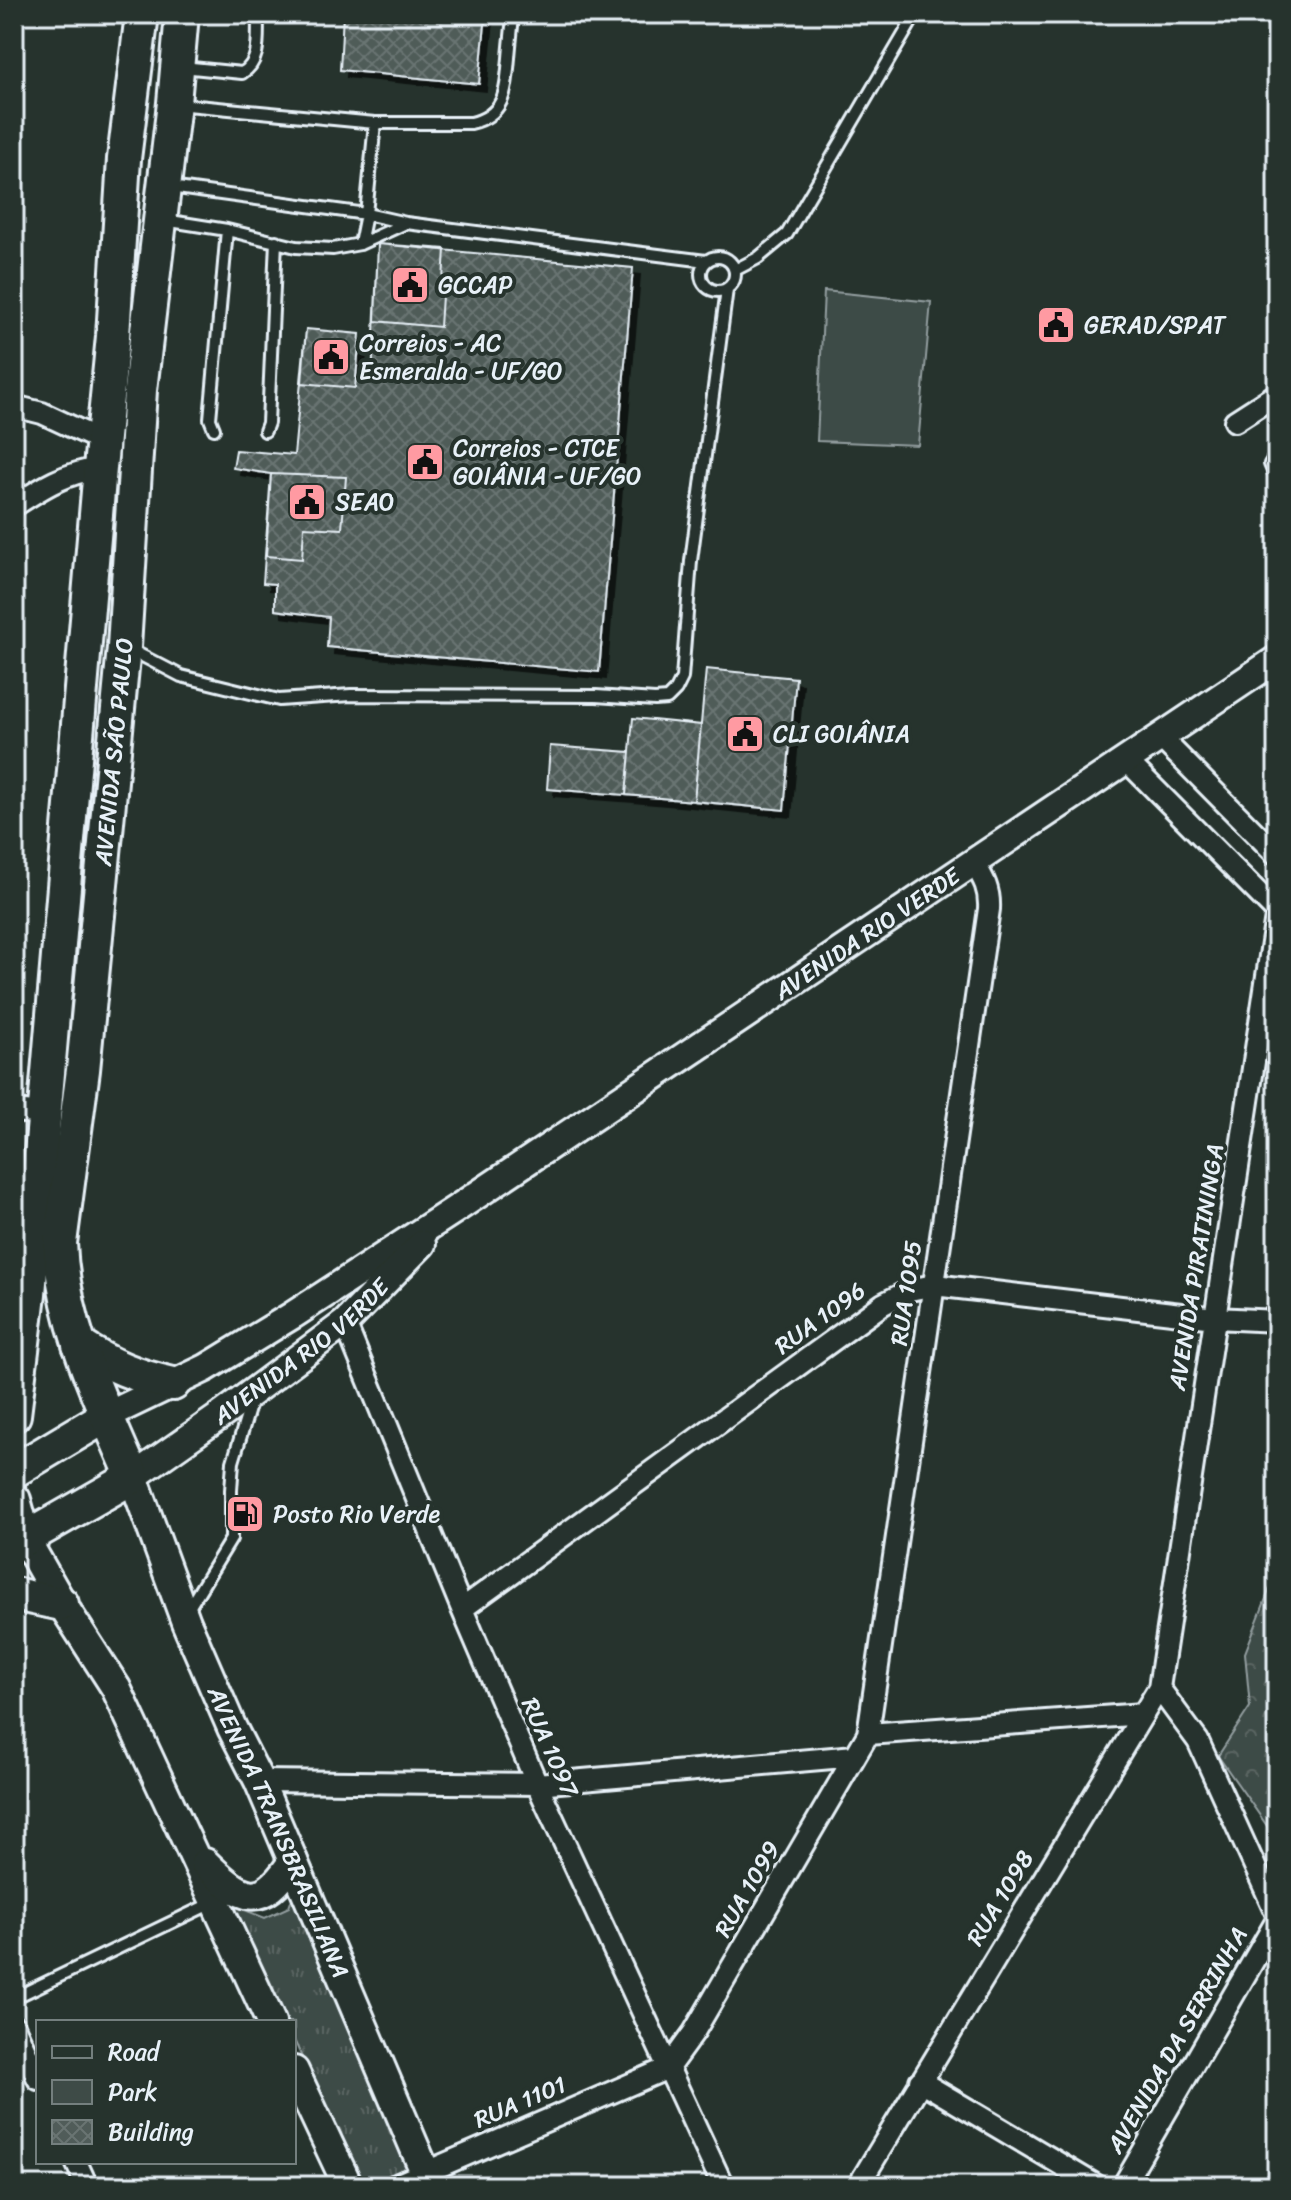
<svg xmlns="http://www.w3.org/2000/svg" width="1291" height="2200" font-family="Sriracha,sans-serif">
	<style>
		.grass { fill: url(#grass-tufts); stroke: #939ea0; stroke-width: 2 }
		.forest { fill: url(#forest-crowns); stroke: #939ea0; stroke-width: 2 }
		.green { fill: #3e4b47; stroke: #939ea0; stroke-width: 2 }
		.building { fill: url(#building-cross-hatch); stroke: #e8f1f8; stroke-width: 2; filter: url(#shadow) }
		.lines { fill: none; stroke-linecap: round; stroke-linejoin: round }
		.service-casing { stroke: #e8f1f8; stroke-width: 16 }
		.minor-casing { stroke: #e8f1f8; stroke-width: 26 }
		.tertiary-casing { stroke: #e8f1f8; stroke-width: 32 }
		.secondary-casing { stroke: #e8f1f8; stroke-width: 34 }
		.primary-casing { stroke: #e8f1f8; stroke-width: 38 }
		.service { stroke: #26332d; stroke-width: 10 }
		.minor { stroke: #26332d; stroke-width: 20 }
		.tertiary { stroke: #26332d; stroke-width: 26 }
		.secondary { stroke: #26332d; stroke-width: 28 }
		.primary { stroke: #26332d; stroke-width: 32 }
		.labels { text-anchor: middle; stroke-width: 8; stroke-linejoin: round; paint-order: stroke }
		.poi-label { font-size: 24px; fill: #e8f1f8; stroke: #26332d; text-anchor: start }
		.street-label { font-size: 24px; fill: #e8f1f8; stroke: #26332d }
	</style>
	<defs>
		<pattern id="grass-tufts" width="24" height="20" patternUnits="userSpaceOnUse" patternTransform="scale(2)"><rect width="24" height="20" fill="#3e4b47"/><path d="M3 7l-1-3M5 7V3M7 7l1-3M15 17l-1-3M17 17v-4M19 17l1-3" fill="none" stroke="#5a6562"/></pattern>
		<pattern id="forest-crowns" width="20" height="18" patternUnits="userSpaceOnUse" patternTransform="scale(2)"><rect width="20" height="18" fill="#3e4b47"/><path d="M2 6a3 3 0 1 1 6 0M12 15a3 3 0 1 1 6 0" fill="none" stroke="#5a6562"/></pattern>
		<pattern id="building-cross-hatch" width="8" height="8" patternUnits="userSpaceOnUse" patternTransform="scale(2)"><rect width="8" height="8" fill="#505c59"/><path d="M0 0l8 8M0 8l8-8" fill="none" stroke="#697472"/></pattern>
		<filter id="shadow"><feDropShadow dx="7" dy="7" stdDeviation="0" flood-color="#0009"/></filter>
	</defs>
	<rect width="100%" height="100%" fill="#26332d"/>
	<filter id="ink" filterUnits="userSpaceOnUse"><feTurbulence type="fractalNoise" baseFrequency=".0125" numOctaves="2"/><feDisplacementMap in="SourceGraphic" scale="16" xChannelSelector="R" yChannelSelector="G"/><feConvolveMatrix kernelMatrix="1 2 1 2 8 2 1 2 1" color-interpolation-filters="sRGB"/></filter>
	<g filter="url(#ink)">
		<path class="grass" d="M296,1888L411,2170L376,2186H361L294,2040V2022H286L232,1905L265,1918L289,1907Z"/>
		<path class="forest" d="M1277,1570V1840L1218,1756L1250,1707L1245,1653Z"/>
		<path class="green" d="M824,291L931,302L918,445L817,441Z"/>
		<path class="building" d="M343,14H486L479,84L340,70Z
			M378,244L633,268L599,672L327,647L329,617L275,610V584L263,583L271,474L233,468L236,450L294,455L306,329L360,334L356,379H372Z
			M378,244L445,249L440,327L375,321Z
			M306,329L360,334L355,388L302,383Z
			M271,474L346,477L342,529L304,527L302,559L266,556Z
			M706,669L796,678L784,810L694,801Z
			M633,718L701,725L694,801L626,795Z
			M550,746L630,752L626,795L547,789Z"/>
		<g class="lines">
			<defs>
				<path id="service" d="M182,67L242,73C262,62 257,34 258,14
					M177,104L375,123H471C506,115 506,89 509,58C510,44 512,29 513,14
					M170,187L366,214L406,223L706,261
					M164,220L227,230L296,247L333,249L360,244L406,223
					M360,244L366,214L375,123
					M701 274a17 17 0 1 1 34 0a17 17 0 1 1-34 0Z
					M735,270L758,258L787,234L916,14
					M214,429L210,419L227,230
					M265,431L268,423L276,241
					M1277,453L1270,464L1273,471L1277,473
					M129,649L181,676L279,700L351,695L596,696L655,700L667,699L676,690L682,678L691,561L727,289
					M187,1611L231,1539V1490L233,1462L251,1402
					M14,1998L214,1902"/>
				<path id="minor" d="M14,406L42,413L102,441
					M1235,421L1277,394
					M14,506C43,487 65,473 100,468
					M1160,737L1277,855
					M1126,760L1277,912
					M14,1111L44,1114
					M345,1323L462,1609L537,1784L723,2186
					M462,1609L883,1304L910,1290L934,1285L1215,1318L1277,1321
					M1159,1688L1198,1741L1277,1915
					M868,1734L1143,1714
					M259,1781L537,1784L855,1756
					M14,2026L38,2079
					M920,2081L1097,2186
					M76,2162L87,2186
					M394,2186L668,2068L694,2032L868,1734L989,909C990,890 984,879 974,863
					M858,2186L1159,1688L1277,910
					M1123,2186L1277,1920"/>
				<g id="tertiary">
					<path id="s1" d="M106,1416L206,1368L293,1315L456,1209L1277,659"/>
					<path id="s2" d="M133,1477L223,1414L345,1323L422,1244"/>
				</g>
				<g id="secondary">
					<path id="s3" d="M133,1477L186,1622L232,1728L259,1781L293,1861L431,2186"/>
					<path d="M25,1539L62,1604L116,1688L271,2022"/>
					<path d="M205,1863C242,1900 261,1911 293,1861"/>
					<path d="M294,2071L348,2186"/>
				</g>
				<g id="primary">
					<path d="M79,1345C111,1366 136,1376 173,1384"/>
					<path d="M14,1415L29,1294L100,468L113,336L124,159L142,14"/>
					<path d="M14,1471L106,1416"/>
					<path d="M14,1500L25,1539"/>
					<path id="s4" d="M14,1545L133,1477C101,1402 63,1326 60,1243L83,1070L124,647L140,390L174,103L182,14"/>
					<path d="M14,1594L62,1604"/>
				</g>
			</defs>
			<use href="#service" class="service-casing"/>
			<use href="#minor" class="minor-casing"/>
			<use href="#tertiary" class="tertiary-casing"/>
			<use href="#secondary" class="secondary-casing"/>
			<use href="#primary" class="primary-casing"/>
			<use href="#service" class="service"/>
			<use href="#minor" class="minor"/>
			<use href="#tertiary" class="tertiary"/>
			<use href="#secondary" class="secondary"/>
			<use href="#primary" class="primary"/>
		</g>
	</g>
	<defs>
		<symbol id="civic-square" viewBox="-11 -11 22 22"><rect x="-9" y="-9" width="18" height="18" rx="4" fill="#ff9aa2" stroke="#26332d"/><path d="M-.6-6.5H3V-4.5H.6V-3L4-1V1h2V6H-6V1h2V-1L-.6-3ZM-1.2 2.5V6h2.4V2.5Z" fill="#111"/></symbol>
		<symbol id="fuel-square" viewBox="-11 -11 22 22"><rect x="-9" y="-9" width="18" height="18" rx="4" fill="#ff9aa2" stroke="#26332d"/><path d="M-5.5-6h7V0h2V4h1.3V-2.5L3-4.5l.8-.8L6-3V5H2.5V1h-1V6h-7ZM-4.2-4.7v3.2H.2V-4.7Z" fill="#111"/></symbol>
	</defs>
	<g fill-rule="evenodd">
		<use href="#civic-square" x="388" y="263" width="44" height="44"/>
		<use href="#civic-square" x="1034" y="303" width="44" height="44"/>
		<use href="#civic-square" x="309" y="335" width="44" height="44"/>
		<use href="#civic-square" x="403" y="440" width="44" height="44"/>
		<use href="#civic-square" x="285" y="480" width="44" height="44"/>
		<use href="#civic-square" x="723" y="712" width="44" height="44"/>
		<use href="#fuel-square" x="223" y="1492" width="44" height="44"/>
	</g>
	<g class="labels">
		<g class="poi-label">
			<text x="438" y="293">GCCAP</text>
			<text x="1084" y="333">GERAD/SPAT</text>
			<text x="359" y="351">Correios - AC<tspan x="359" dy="28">Esmeralda - UF/GO</tspan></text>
			<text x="453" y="456">Correios - CTCE<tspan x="453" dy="28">GOIÂNIA - UF/GO</tspan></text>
			<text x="335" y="510">SEAO</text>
			<text x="773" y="742">CLI GOIÂNIA</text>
			<text x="273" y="1522">Posto Rio Verde</text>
		</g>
		<g class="street-label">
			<text dy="8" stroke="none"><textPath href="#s4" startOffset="878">AVENIDA SÃO PAULO</textPath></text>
			<text dy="8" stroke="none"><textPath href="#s1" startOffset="902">AVENIDA RIO VERDE</textPath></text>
			<text transform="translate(1196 1267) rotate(-81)" y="8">AVENIDA PIRATININGA</text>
			<text transform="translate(906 1293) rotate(-82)" y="8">RUA 1095</text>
			<text transform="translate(820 1318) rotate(-36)" y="8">RUA 1096</text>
			<text dy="8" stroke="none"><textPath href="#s2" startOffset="210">AVENIDA RIO VERDE</textPath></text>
			<text transform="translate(550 1747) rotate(66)" y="8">RUA 1097</text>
			<text dy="8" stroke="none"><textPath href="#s3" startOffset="384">AVENIDA TRANSBRASILIANA</textPath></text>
			<text transform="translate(747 1889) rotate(-60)" y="8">RUA 1099</text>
			<text transform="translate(1000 1898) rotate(-59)" y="8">RUA 1098</text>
			<text transform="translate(1177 2040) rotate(-60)" y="8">AVENIDA DA SERRINHA</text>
			<text transform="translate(520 2102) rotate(-23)" y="8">RUA 1101</text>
		</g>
	</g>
	<rect width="1291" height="2200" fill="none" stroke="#26332d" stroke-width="48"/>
	<rect x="24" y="24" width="1243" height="2152" fill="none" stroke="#e8f1f8" stroke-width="3" filter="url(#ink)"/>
	<rect x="36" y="2020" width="260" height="144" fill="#26332d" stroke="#747f7e" stroke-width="2"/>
	<rect x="52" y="2046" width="40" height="12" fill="#26332d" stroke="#747f7e" stroke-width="2"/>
	<text x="108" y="2060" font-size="24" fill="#e8f1f8">Road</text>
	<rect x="52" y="2080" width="40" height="24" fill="#3e4b47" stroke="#747f7e" stroke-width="2"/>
	<text x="108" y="2100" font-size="24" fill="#e8f1f8">Park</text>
	<rect x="52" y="2120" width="40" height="24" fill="url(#building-cross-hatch)" stroke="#747f7e" stroke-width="2"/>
	<text x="108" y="2140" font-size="24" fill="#e8f1f8">Building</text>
</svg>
